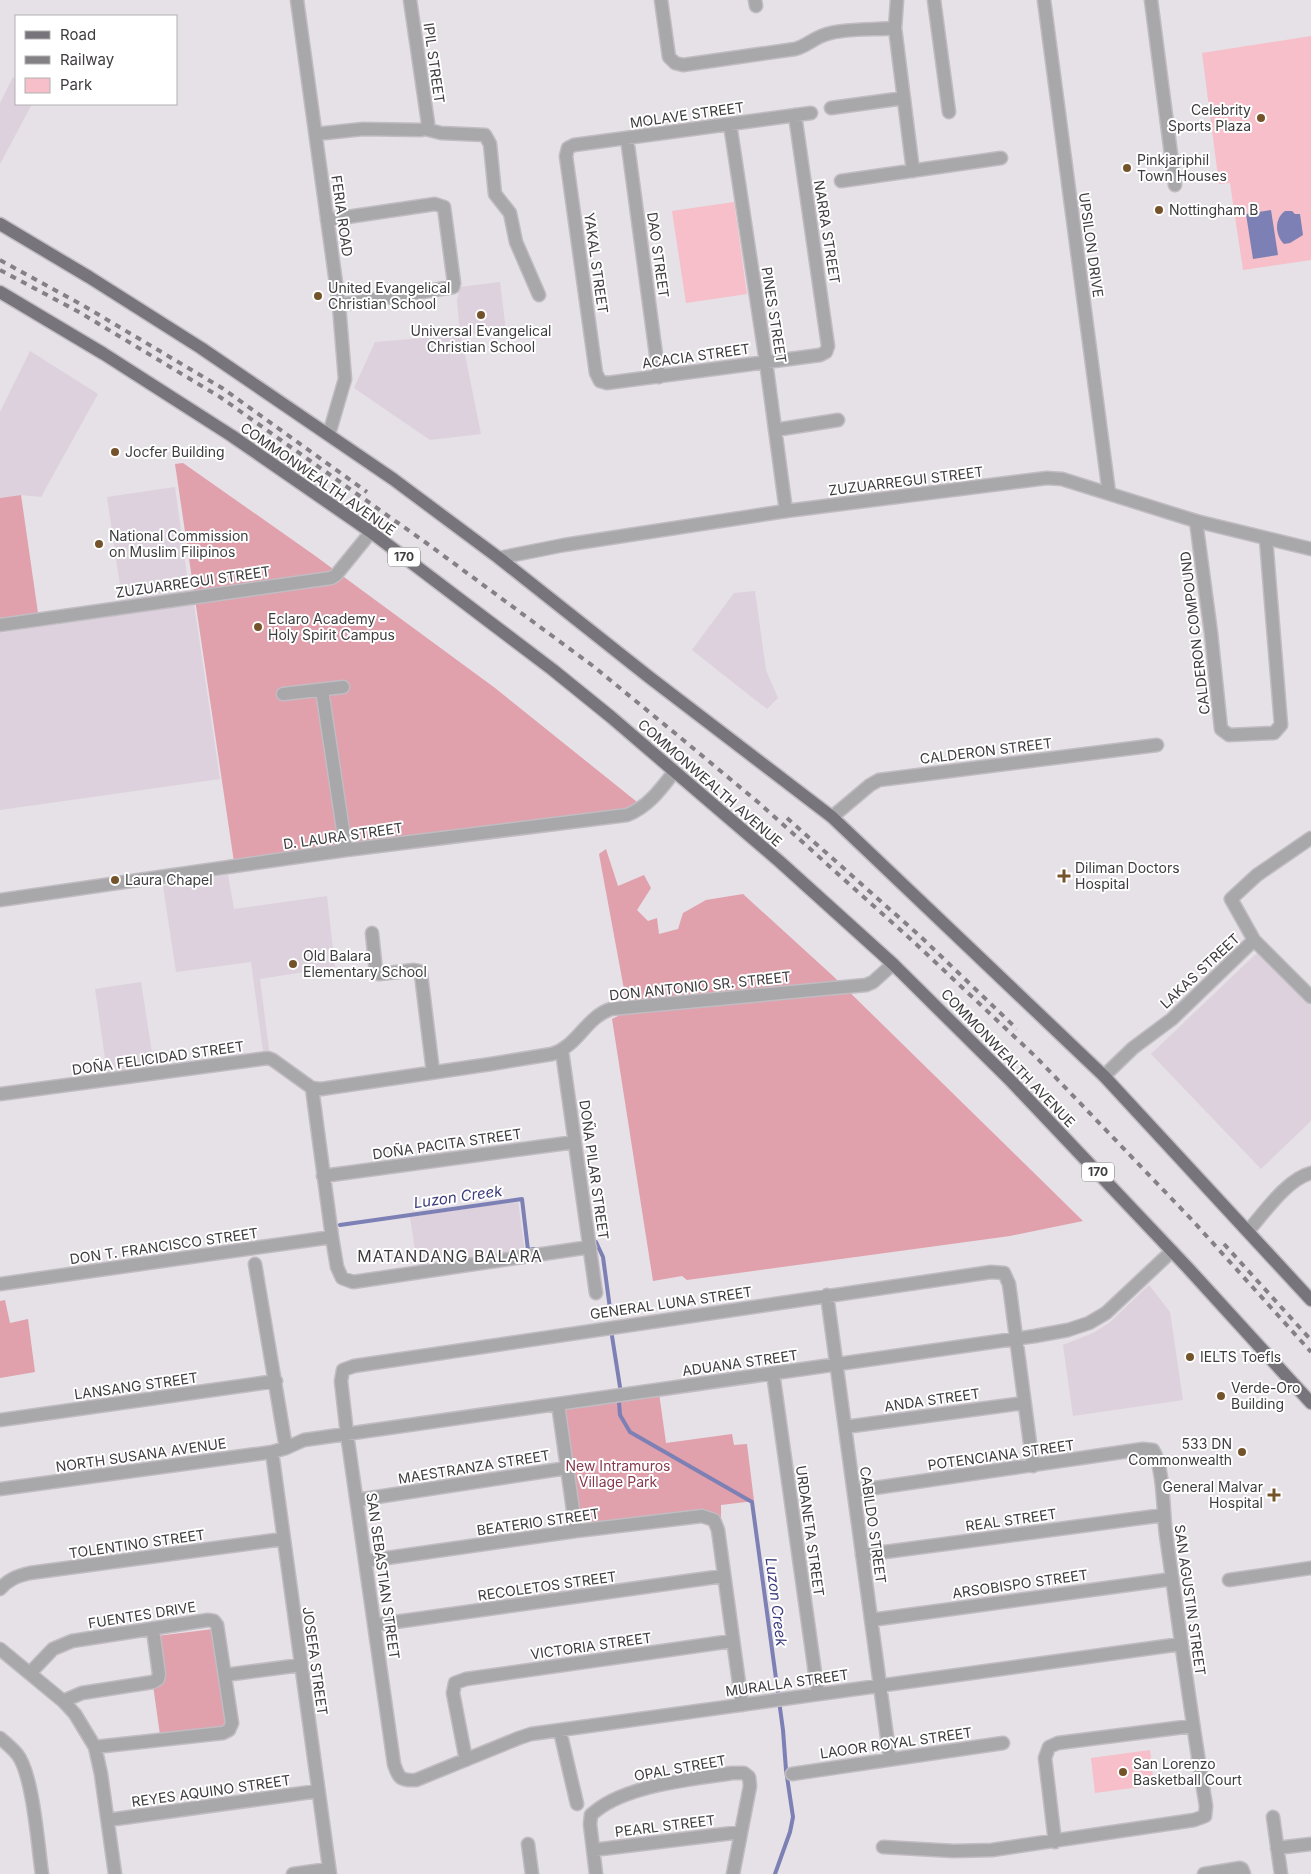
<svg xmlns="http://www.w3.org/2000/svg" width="1311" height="1874" font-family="Inter,sans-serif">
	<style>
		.built { fill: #dcd1dd }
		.green { fill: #f6bfc9 }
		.forest { fill: #e0a0ac }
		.water { fill: #7d80b4 }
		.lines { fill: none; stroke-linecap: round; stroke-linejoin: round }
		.stream { stroke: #7d80b4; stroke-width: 4 }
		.minor-casing { stroke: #c1bcc2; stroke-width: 15 }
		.tertiary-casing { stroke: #c1bcc2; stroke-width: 15 }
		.primary-casing { stroke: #c1bcc2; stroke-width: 15 }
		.minor { stroke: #a8a7aa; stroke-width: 12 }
		.tertiary { stroke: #a8a7aa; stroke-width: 12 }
		.primary { stroke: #77757b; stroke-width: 12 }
		.rail { stroke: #848185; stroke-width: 4; stroke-dasharray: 6 6; stroke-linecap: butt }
		.poi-dot { fill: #74532a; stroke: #fff; stroke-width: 2 }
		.labels { text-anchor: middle; stroke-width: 4; stroke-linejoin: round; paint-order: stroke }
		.shield { fill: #fff; stroke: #787678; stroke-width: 1 }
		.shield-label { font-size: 12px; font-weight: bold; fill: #3e3c3e }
		.street-label { font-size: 14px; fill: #3e3c3e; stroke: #fff }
		.poi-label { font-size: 14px; fill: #3e3c3e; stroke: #fff; text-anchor: start }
		.park-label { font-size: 14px; fill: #86384c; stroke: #fff }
		.water-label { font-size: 15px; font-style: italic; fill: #3c3b7d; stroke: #fff }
		.quarter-label { font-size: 16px; letter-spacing: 1px; fill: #3e3c3e; stroke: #fff }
	</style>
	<rect width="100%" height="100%" fill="#e6e0e7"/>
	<path class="built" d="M13,77L16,79V104H32L0,164V103Z
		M500,282L506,331L461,335L481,434L430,440L354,388L375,342L460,335L457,300L460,287Z
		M30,351L98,394L41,497L21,495L0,498V412Z
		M175,487L189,590L122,599L107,497Z
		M755,591L766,670L778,698L767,709L692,650L734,593Z
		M194,604L220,779L0,810V633Z
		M228,875L234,909L327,896L335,967L260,979L269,1050L263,1051L251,962L176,972L163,886Z
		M1259,951L1311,1006V1121L1261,1169L1151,1054Z
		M141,982L155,1072L108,1079L95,989Z
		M518,1201L525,1253L418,1269L410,1217Z
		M1149,1285L1170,1312L1183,1400L1073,1416L1063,1345L1093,1333L1109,1323Z"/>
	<path class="green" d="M1311,36V260L1243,270L1230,183L1219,184L1202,53Z
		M734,202L747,294L686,303L672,211Z
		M1150,1750L1154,1785L1095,1793L1091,1758Z"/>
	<path class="forest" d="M183,463L314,555L495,688L637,802L628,811L234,862L175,464Z
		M21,495L38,613L0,618V498Z
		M606,849L618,886L644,875L651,888L637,910L648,921L657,918L659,934L678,929L683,913L706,900L743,894L833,976L1083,1221L1010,1236L687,1280L682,1276L653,1281L612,1019L628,1011L599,854Z
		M5,1300L10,1323L28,1319L35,1372L0,1378V1301Z
		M659,1393L666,1443L732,1434L734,1445L747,1444L754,1501L721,1505V1519L708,1511L579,1526L562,1407Z
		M213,1629L226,1727L160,1735L153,1685L163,1683L157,1636Z"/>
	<path class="water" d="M1271,210L1278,255L1253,259L1246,214Z
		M1285,211H1292L1295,214H1300L1303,235L1290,243L1284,244C1275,235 1274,219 1285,211Z"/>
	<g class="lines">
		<path class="stream" d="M340,1225L522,1199L528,1250L534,1249
			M596,1242L603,1257L611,1316
			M612,1336L620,1387
			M619,1402L620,1415L630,1432L752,1502L783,1730L786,1770L793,1817L790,1832L775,1874"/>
		<defs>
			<path id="minor" d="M297,0L339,305L345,379L329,434
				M410,0L428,123L425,129
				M661,0L669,57L675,63L683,65L795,49C807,46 815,37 827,34C845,28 876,30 895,28
				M755,0L756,6
				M897,0L895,28L913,171
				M934,0L949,112
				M1044,0L1109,493
				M1151,0L1175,185
				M831,108L904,98
				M795,115L828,346L826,352L820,355L607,383L600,381L596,373L566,156L568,148L574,145L811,113
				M730,124L766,362L786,511
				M316,134L363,129L421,130L425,129L441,133L485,135L490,144L495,194L510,213L516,242L539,295
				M627,138L659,377
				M841,181L1001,158
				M327,220L435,204L444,207L454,283L453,287L339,305
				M775,430L838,420
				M1196,521L1211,633L1221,729L1229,735L1274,733L1281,725L1266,539
				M0,625L331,578L336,575L371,532
				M322,690L346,850
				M283,694L343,687
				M832,817L870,785L879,780L1157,745
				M1311,838L1257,875L1231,899L1254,940L1311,997
				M0,900L346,850L627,815C648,807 661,789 674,772
				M372,933L376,972L379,974L414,970L419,971L421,974L433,1072
				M562,1051L596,1293
				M1104,1076L1133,1048L1172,1019L1254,940
				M312,1088L321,1089L491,1064L552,1054C578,1046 586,1017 611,1009L866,985L873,982L893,964
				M312,1088L332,1237L337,1267L342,1278L353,1282L590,1247
				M0,1094L268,1058L273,1060L312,1088
				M323,1176L575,1142
				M1248,1231C1264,1213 1287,1179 1311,1173
				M255,1264L286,1448
				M0,1284L332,1237
				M827,1295L890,1759
				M773,1373L818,1694
				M558,1404L576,1531
				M0,1420L276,1381
				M845,1427L1024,1403
				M272,1452L330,1874
				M1033,1466L1009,1284L1004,1273L991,1272L354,1366L343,1370L341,1381L347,1434L394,1764C399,1778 400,1781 416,1780L519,1738L531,1734L1181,1644
				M0,1489L272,1452L286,1448L304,1440L1035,1336L1068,1330L1089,1323L1106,1313L1172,1251
				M854,1491L1143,1449L1153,1450C1164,1468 1163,1513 1166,1535C1179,1626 1191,1716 1206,1806L1205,1816L1194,1820L992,1850L954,1851L883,1847
				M357,1500L567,1468
				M862,1555L1164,1515
				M366,1561L576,1531L702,1516L714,1520L718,1530L742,1705
				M1229,1580L1311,1568
				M0,1589C9,1579 17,1576 30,1573L283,1539
				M871,1620L1172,1579
				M374,1625L723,1576
				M0,1649L63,1701L75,1714L95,1747L101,1774L115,1874
				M30,1673L53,1649L72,1641L208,1620L214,1621L217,1625L232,1723L229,1730L223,1733L95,1747
				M225,1675L301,1665
				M63,1701L82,1693L153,1682L158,1679L159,1674L153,1630
				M560,1731L577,1804
				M0,1738C6,1743 12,1748 17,1754C33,1773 38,1847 42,1874
				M466,1760L453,1693L455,1683L466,1679L732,1641
				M792,1774L1003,1743
				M1273,1817L1281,1874
				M108,1820L318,1791
				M1055,1842L1045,1758L1049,1747L1058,1743L1192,1726
				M528,1844L532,1874
				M1277,1848L1311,1844
				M593,1850L741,1832
				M293,1874L329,1869
				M596,1874L590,1824L591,1815C622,1785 690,1780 732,1773H744L749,1777L750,1786L733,1874
				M1204,1874L1240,1868L1242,1869L1244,1874"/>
			<path id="tertiary" d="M499,558L564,545L786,511L1047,478L1062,479L1196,521L1311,549"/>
			<path id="primary" d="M0,224L89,277L201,348L393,479L499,558L649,677L832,817L1104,1076L1311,1300
				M0,292L104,354L232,436L371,532L553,670L611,717L779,861L893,964L1010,1080L1187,1267L1311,1403"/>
		</defs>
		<use href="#minor" class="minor-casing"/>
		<use href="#tertiary" class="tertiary-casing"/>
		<use href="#primary" class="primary-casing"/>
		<use href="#minor" class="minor"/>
		<use href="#tertiary" class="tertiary"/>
		<use href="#primary" class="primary"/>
		<path class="rail" d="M0,260L84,306L222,388L367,492
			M0,270L79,312L220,397L425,542L593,666L676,734L759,803L916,944L1036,1057L1193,1221L1311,1352
			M787,818L921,937L1017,1029
			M1224,1244L1311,1340"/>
	</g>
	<g class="poi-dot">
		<circle cx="1261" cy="118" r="5"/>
		<circle cx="1127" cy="168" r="5"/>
		<circle cx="1159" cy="210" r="5"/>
		<circle cx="318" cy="296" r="5"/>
		<circle cx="481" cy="315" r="5"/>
		<circle cx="115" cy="452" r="5"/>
		<circle cx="99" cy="544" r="5"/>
		<circle cx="258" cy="627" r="5"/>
		<path d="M1061.5 868.5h5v5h5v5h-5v5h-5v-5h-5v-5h5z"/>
		<circle cx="115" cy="880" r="5"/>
		<circle cx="293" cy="964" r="5"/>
		<circle cx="1190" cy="1357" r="5"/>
		<circle cx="1221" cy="1396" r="5"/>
		<circle cx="1242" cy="1452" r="5"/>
		<path d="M1271.5 1487.5h5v5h5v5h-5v5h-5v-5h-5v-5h5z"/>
		<circle cx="1123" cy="1772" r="5"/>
	</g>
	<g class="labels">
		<g class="shield">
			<rect x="388" y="547.5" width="32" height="19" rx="4"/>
			<rect x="1082" y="1162.5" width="32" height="19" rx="4"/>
		</g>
		<g class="shield-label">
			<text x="404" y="561">170</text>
			<text x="1098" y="1176">170</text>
		</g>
		<g class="street-label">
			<text transform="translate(434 63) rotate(82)" y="5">IPIL STREET</text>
			<text transform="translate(687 115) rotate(-8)" y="5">MOLAVE STREET</text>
			<text transform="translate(342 216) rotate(82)" y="5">FERIA ROAD</text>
			<text transform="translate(827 232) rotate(81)" y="5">NARRA STREET</text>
			<text transform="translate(1091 245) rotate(82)" y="5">UPSILON DRIVE</text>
			<text transform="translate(658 255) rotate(82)" y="5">DAO STREET</text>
			<text transform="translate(596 263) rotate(82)" y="5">YAKAL STREET</text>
			<text transform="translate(774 315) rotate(81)" y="5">PINES STREET</text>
			<text transform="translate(696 356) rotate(-8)" y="5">ACACIA STREET</text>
			<text transform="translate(318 479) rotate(35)" y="5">COMMONWEALTH AVENUE</text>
			<text transform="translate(906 481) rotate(-7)" y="5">ZUZUARREGUI STREET</text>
			<text transform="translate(193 582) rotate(-8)" y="5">ZUZUARREGUI STREET</text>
			<text transform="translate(1195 633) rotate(-97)" y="5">CALDERON COMPOUND</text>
			<text transform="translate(986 751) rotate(-7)" y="5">CALDERON STREET</text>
			<text transform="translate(710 783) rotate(41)" y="5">COMMONWEALTH AVENUE</text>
			<text transform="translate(343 836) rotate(-8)" y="5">D. LAURA STREET</text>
			<text transform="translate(1200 971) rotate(-43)" y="5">LAKAS STREET</text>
			<text transform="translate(700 986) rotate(-6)" y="5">DON ANTONIO SR. STREET</text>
			<text transform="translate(158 1058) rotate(-8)" y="5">DOÑA FELICIDAD STREET</text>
			<text transform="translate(1008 1058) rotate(46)" y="5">COMMONWEALTH AVENUE</text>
			<text transform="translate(447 1144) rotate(-8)" y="5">DOÑA PACITA STREET</text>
			<text transform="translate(594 1170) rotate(82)" y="5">DOÑA PILAR STREET</text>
			<text transform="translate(164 1246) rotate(-8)" y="5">DON T. FRANCISCO STREET</text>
			<text transform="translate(671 1303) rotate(-8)" y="5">GENERAL LUNA STREET</text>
			<text transform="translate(740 1363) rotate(-8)" y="5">ADUANA STREET</text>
			<text transform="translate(136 1386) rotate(-8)" y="5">LANSANG STREET</text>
			<text transform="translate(932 1400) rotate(-8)" y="5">ANDA STREET</text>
			<text transform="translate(141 1455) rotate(-8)" y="5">NORTH SUSANA AVENUE</text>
			<text transform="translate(1001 1455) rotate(-8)" y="5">POTENCIANA STREET</text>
			<text transform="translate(474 1467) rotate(-9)" y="5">MAESTRANZA STREET</text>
			<text transform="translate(1011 1520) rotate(-8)" y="5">REAL STREET</text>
			<text transform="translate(538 1522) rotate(-8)" y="5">BEATERIO STREET</text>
			<text transform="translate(873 1525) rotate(82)" y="5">CABILDO STREET</text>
			<text transform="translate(810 1531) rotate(82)" y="5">URDANETA STREET</text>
			<text transform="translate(137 1544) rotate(-8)" y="5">TOLENTINO STREET</text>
			<text transform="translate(383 1576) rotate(82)" y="5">SAN SEBASTIAN STREET</text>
			<text transform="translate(1020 1584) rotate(-8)" y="5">ARSOBISPO STREET</text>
			<text transform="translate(547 1586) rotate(-8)" y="5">RECOLETOS STREET</text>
			<text transform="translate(1190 1600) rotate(82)" y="5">SAN AGUSTIN STREET</text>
			<text transform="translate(142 1615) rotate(-9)" y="5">FUENTES DRIVE</text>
			<text transform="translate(591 1646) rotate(-8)" y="5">VICTORIA STREET</text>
			<text transform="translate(315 1661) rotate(82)" y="5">JOSEFA STREET</text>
			<text transform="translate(787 1683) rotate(-8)" y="5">MURALLA STREET</text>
			<text transform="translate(896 1743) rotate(-8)" y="5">LAOOR ROYAL STREET</text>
			<text transform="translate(680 1768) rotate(-10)" y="5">OPAL STREET</text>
			<text transform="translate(211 1791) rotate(-8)" y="5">REYES AQUINO STREET</text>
			<text transform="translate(665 1826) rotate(-7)" y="5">PEARL STREET</text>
		</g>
		<g class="poi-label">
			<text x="1251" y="115" text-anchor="end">Celebrity<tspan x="1251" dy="16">Sports Plaza</tspan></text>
			<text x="1137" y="165">Pinkjariphil<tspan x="1137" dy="16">Town Houses</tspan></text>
			<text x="1169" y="215">Nottingham B</text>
			<text x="328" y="293">United Evangelical<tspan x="328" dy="16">Christian School</tspan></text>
			<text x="481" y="336" text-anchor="middle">Universal Evangelical<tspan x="481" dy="16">Christian School</tspan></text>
			<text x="125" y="457">Jocfer Building</text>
			<text x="109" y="541">National Commission<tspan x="109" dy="16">on Muslim Filipinos</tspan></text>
			<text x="268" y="624">Eclaro Academy -<tspan x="268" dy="16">Holy Spirit Campus</tspan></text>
			<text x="1075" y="873">Diliman Doctors<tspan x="1075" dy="16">Hospital</tspan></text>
			<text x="125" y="885">Laura Chapel</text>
			<text x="303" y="961">Old Balara<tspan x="303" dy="16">Elementary School</tspan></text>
			<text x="1200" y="1362">IELTS Toefls</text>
			<text x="1231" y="1393">Verde-Oro<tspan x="1231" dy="16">Building</tspan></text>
			<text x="1232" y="1449" text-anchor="end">533 DN<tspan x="1232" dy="16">Commonwealth</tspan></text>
			<text x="1263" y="1492" text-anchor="end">General Malvar<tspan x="1263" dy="16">Hospital</tspan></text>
			<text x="1133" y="1769">San Lorenzo<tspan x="1133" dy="16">Basketball Court</tspan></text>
		</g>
		<g class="park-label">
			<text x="618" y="1471">New Intramuros<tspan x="618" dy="16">Village Park</tspan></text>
		</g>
		<g class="water-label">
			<text transform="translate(458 1197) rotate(-8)" y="5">Luzon Creek</text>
			<text transform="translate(776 1602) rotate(83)" y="5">Luzon Creek</text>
		</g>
		<g class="quarter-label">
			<text x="450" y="1262">MATANDANG BALARA</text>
		</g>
	</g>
	<rect x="15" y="15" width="162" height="90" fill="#ffffff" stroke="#b2b1b2"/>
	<rect x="25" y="31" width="25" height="8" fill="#77757b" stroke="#b2b1b2"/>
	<text x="60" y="40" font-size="15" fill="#3e3c3e">Road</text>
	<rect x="25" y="56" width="25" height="8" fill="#848185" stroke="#b2b1b2"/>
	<text x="60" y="65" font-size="15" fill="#3e3c3e">Railway</text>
	<rect x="25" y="78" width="25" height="15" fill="#f6bfc9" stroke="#b2b1b2"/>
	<text x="60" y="90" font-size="15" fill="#3e3c3e">Park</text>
</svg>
